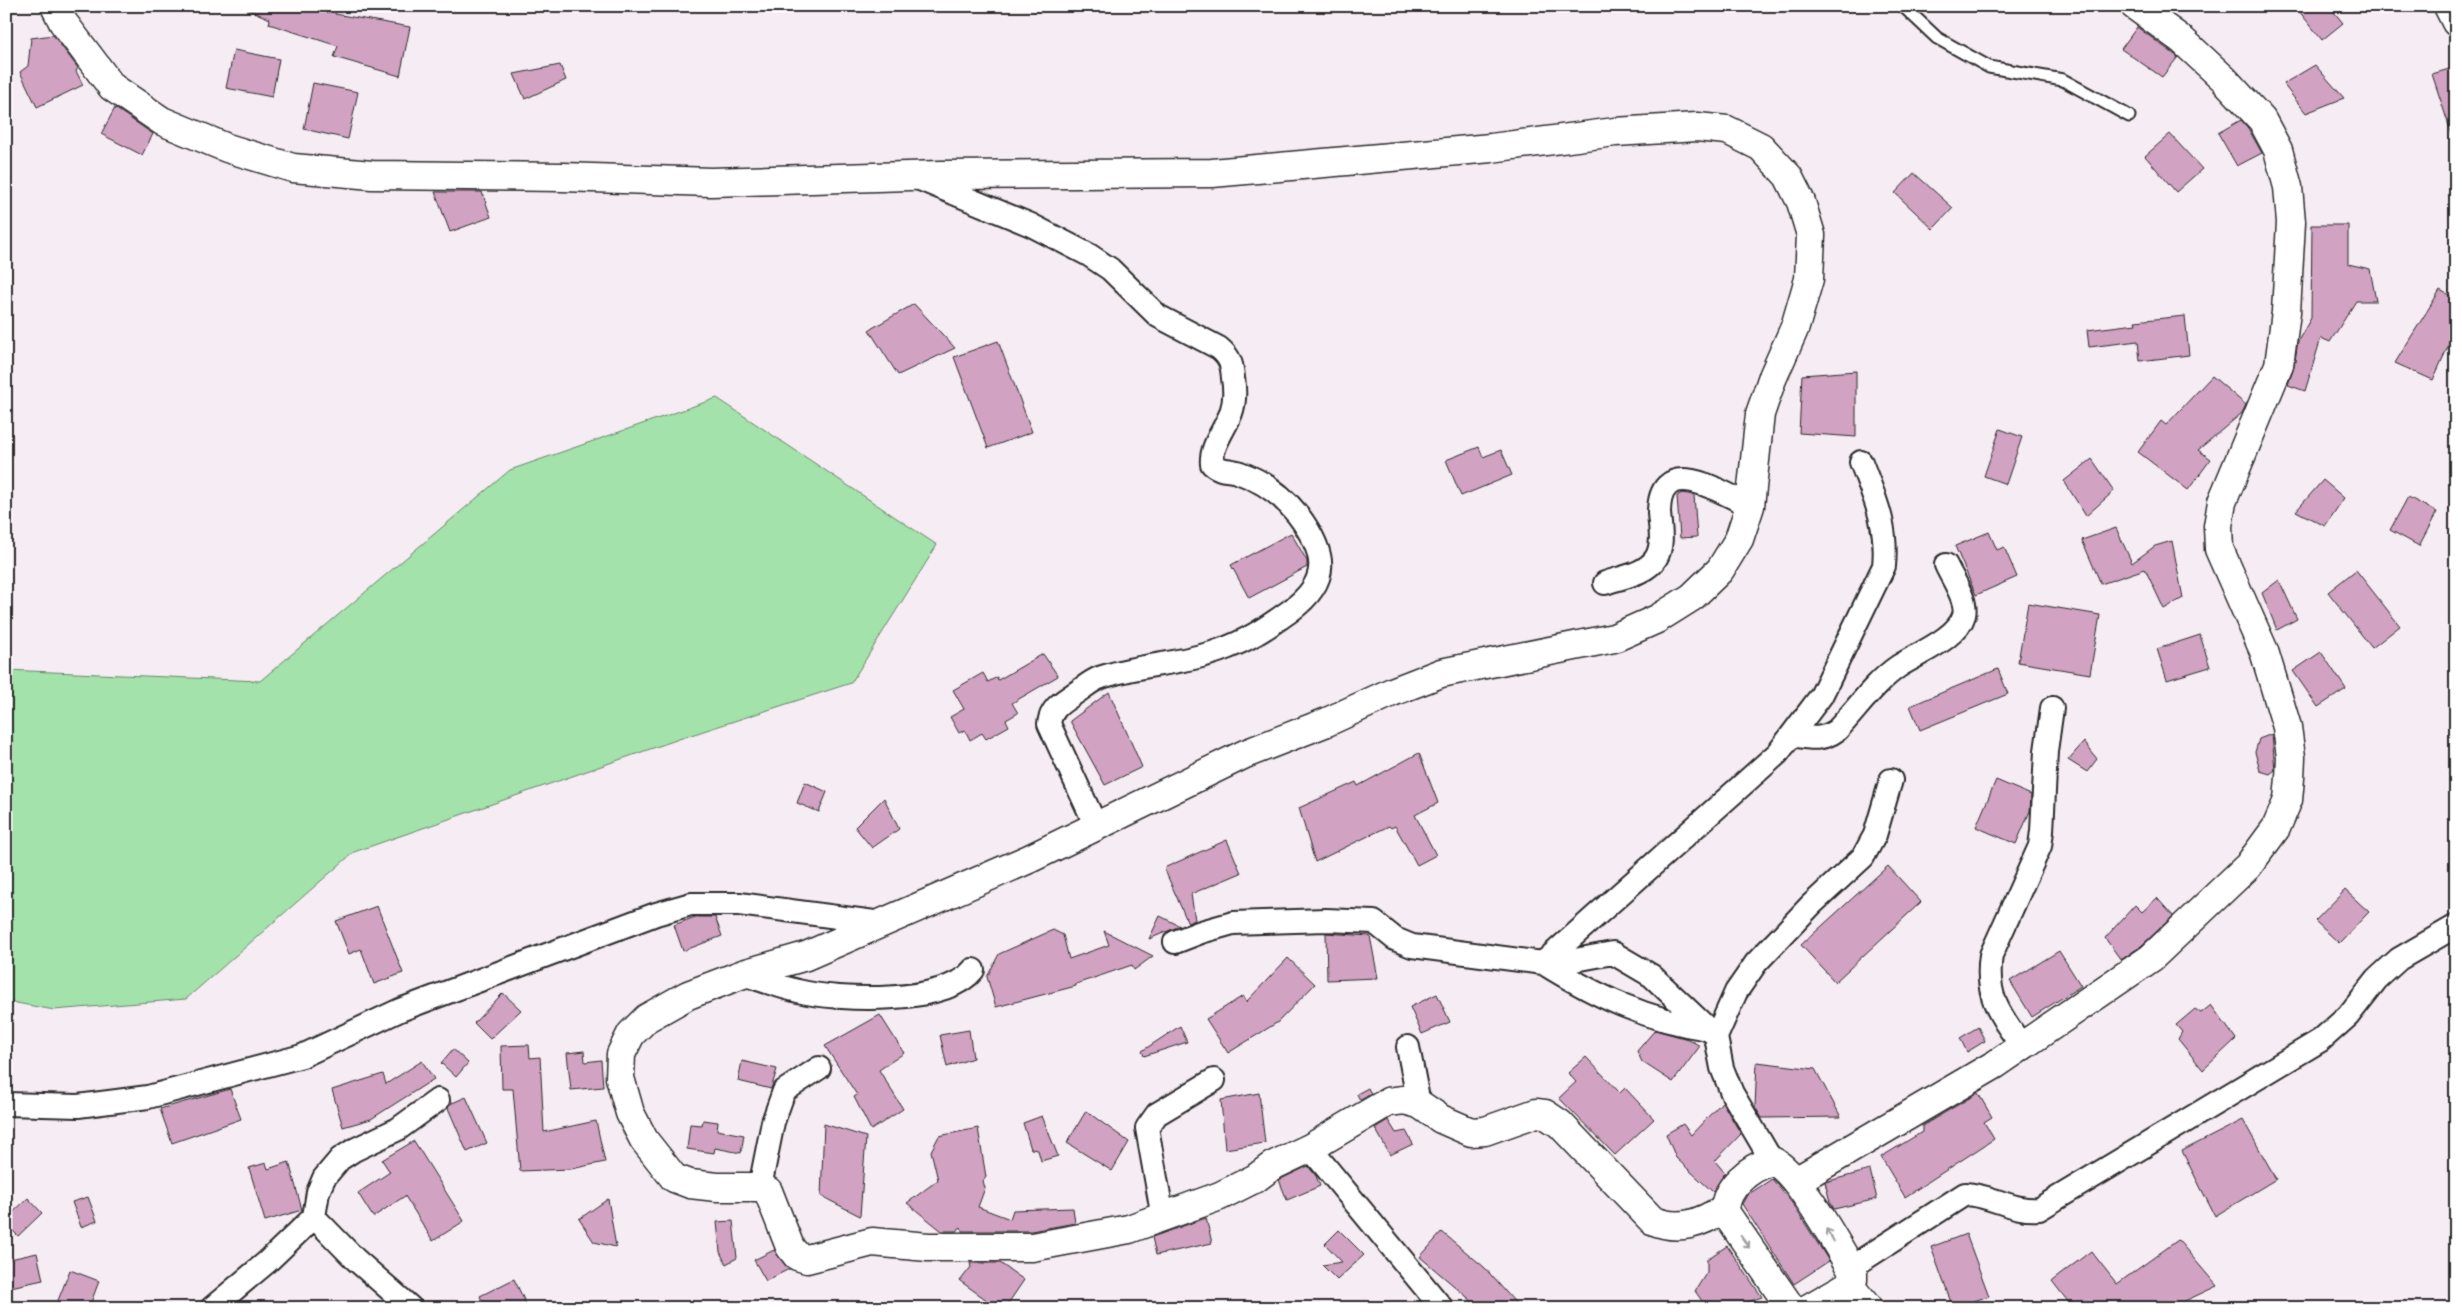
<svg xmlns="http://www.w3.org/2000/svg" width="2462" height="1314" font-family="'Balsamiq Sans',sans-serif">
	<style>
		.green { fill: #a3e2aa; stroke: #67866a }
		.building { fill: #d1a2c2; stroke: #2b2b2b }
		.lines { fill: none; stroke-linecap: round; stroke-linejoin: round }
		.service-casing { stroke: #2b2b2b; stroke-width: 15 }
		.minor-casing { stroke: #2b2b2b; stroke-width: 26 }
		.tertiary-casing { stroke: #2b2b2b; stroke-width: 31 }
		.secondary-casing { stroke: #2b2b2b; stroke-width: 31 }
		.service { stroke: #fff; stroke-width: 11 }
		.minor { stroke: #fff; stroke-width: 22 }
		.tertiary { stroke: #fff; stroke-width: 28 }
		.secondary { stroke: #fff; stroke-width: 28 }
		.oneway { stroke: #a0a0a0 }
	</style>
	<rect width="100%" height="100%" fill="#f6ecf3"/>
	<filter id="ink" filterUnits="userSpaceOnUse"><feTurbulence type="fractalNoise" baseFrequency=".02" numOctaves="2"/><feDisplacementMap in="SourceGraphic" scale="10" xChannelSelector="R" yChannelSelector="G"/><feConvolveMatrix kernelMatrix="1 2 1 2 8 2 1 2 1" color-interpolation-filters="sRGB"/></filter>
	<g filter="url(#ink)">
		<path class="green" d="M717,398L937,545L851,683L679,739L354,852L186,999L54,1010L6,1001V670L260,681L510,470Z"/>
		<path class="building" d="M240,6H337L335,14L410,27L400,76L334,57L338,46L269,24L270,19Z
			M2295,6H2329L2343,23L2322,40Z
			M2137,27L2178,57L2162,77L2121,49Z
			M53,35L78,68L76,71L83,85L37,107L20,72L28,66L31,38Z
			M234,50L279,59L272,97L226,88Z
			M560,65L566,80L525,99L514,74Z
			M2315,65L2344,98L2306,113L2283,84Z
			M2456,67V138H2453L2432,74Z
			M313,83L358,92L348,139L304,129Z
			M115,108L153,134L142,155L101,134Z
			M2241,120L2248,128L2262,153L2237,166L2218,133Z
			M2170,134L2202,169L2176,192L2145,156Z
			M1914,173L1953,208L1933,229L1895,193Z
			M435,192H482L491,217L450,232Z
			M2312,225H2348V264L2370,269L2376,301H2356L2330,342L2321,338L2305,391L2288,385L2294,367L2298,341L2311,318Z
			M2440,290L2456,299V329L2433,380L2395,363Z
			M914,304L955,348L898,375L869,330Z
			M2185,316L2189,355L2140,361L2138,341L2089,347L2087,330L2136,324L2135,321Z
			M998,341L1032,432L988,448L954,357Z
			M1856,371V437L1799,433L1802,375Z
			M2212,376L2246,405L2242,413L2198,450L2211,459L2188,490L2138,452L2161,421L2166,425Z
			M2000,429L2022,437L2006,484L1984,476Z
			M1479,447L1483,457L1501,450L1512,475L1461,496L1446,460Z
			M2092,459L2114,491L2086,516L2064,481Z
			M2323,480L2344,498L2325,526L2296,511Z
			M1682,493L1694,495L1697,537L1680,538L1677,496Z
			M2408,497L2437,512L2419,546L2390,530Z
			M2116,528L2132,563L2155,546L2172,541L2183,598L2164,609L2145,569L2101,584L2082,540Z
			M1989,532L1997,550L2004,547L2017,577L1976,595L1955,546Z
			M1291,533L1307,561V567L1249,598L1231,565Z
			M2356,570L2400,626L2372,648L2328,592Z
			M2279,580L2297,619L2277,630L2262,593Z
			M2028,603L2100,615L2090,674L2018,662Z
			M2200,635L2210,667L2167,680L2157,649Z
			M2321,652L2346,689L2318,707L2293,671Z
			M1043,654L1058,676L1012,703L1018,713L1006,720L1009,726L986,739L982,733L970,740L965,730L959,733L950,717L964,709L953,690L983,673L988,682L997,677L998,680Z
			M1998,669L2008,694L1920,730L1910,706Z
			M1109,692L1142,767L1105,785L1070,721Z
			M2272,734L2275,770L2270,774L2260,771L2255,752L2259,739Z
			M2084,742L2097,759L2087,772L2068,760Z
			M1419,753L1438,803L1415,815L1436,855L1417,865L1395,826L1391,828L1389,826L1315,862L1299,808L1356,782L1358,786Z
			M1996,780L2031,795L2030,811L2016,844L1976,827Z
			M805,782L827,792L819,812L797,803Z
			M884,798L899,829L872,848L855,827Z
			M1227,840L1241,873L1191,894L1195,920L1188,923L1164,868Z
			M1888,866L1921,902L1835,982L1801,945Z
			M2345,890L2369,912L2339,943L2315,921Z
			M2157,898L2173,916L2141,946L2121,960L2105,938L2135,905L2142,912Z
			M377,906L403,973L374,984L361,949L349,954L336,921Z
			M1160,916L1180,926L1149,939Z
			M695,917H715L722,936L683,951L674,925Z
			M1053,930L1063,935L1069,959L1109,945L1104,931L1153,956L1134,970L1132,965L1076,984V986L996,1007L987,977L999,954Z
			M1326,933L1370,936L1378,978L1327,980Z
			M2059,951L2081,986L2032,1017L2010,981Z
			M1288,958L1315,984L1278,1022L1228,1053L1206,1019L1243,996L1246,1002Z
			M503,993L521,1010L490,1039L474,1023Z
			M1437,994L1450,1022L1422,1034L1410,1007Z
			M2211,1005L2236,1039L2203,1070L2178,1039L2182,1032L2176,1025L2195,1009L2201,1013Z
			M880,1015L904,1053L879,1070L903,1109L871,1130L854,1097L857,1095L825,1046Z
			M1180,1026L1187,1042L1144,1056L1142,1051Z
			M1978,1027L1985,1041L1967,1052L1960,1038Z
			M969,1030L973,1058L947,1067L940,1035Z
			M1655,1030L1688,1039L1700,1046L1673,1082L1642,1062L1637,1051Z
			M529,1045L530,1058L540,1057L544,1132L596,1121L605,1162L571,1169L520,1171L513,1089H502L501,1046Z
			M453,1049L468,1063L456,1077L441,1063Z
			M584,1051L585,1062L601,1060L603,1087L571,1090L567,1053Z
			M1586,1057L1620,1093L1625,1088L1654,1119L1615,1155L1559,1098L1576,1082L1568,1073Z
			M422,1061L434,1079L371,1119L343,1127L332,1090L383,1074L386,1084Z
			M742,1061L777,1069L771,1089L738,1081Z
			M1757,1062L1815,1069L1841,1117L1762,1118L1755,1107Z
			M1368,1088L1371,1094L1360,1100L1357,1094Z
			M230,1089L241,1119L172,1143L160,1109Z
			M1259,1093L1265,1143L1225,1149L1221,1100Z
			M1978,1093L1992,1117L1984,1122L1994,1139L1905,1197L1881,1157L1922,1132V1126Z
			M466,1097L487,1143L467,1152L448,1108L450,1104Z
			M1722,1102L1741,1134L1715,1161L1725,1173L1713,1192L1676,1158L1666,1134L1683,1124L1691,1135Z
			M1086,1111L1129,1142L1112,1171L1067,1143Z
			M1042,1116L1058,1156L1041,1161L1038,1150L1031,1149L1023,1123Z
			M703,1120L718,1122L717,1130L744,1135L741,1153L715,1148L714,1153L687,1149L690,1124L702,1125Z
			M1388,1120L1396,1133L1406,1131L1413,1144L1390,1155L1375,1128Z
			M2243,1120L2276,1179L2215,1216L2182,1151Z
			M824,1124L866,1137L860,1216L821,1196Z
			M978,1128L986,1177L983,1181L985,1188L978,1207L1010,1219L1013,1210L1073,1208L1075,1223L1031,1231H962L961,1227L956,1231H942L907,1203L938,1180L931,1151L939,1136Z
			M414,1141L464,1221L433,1241L405,1196L373,1217L358,1193L390,1172L382,1160Z
			M289,1162L302,1210L265,1221L249,1168L266,1163L268,1169Z
			M1308,1166L1316,1176L1320,1186L1287,1200L1279,1180Z
			M1870,1170L1877,1199L1834,1209L1830,1202L1825,1182Z
			M1772,1179L1792,1203L1829,1261L1794,1284L1742,1204L1747,1195Z
			M88,1197L97,1221L81,1227L72,1202Z
			M28,1198L42,1213L18,1236L6,1224V1219Z
			M608,1199L616,1247L594,1242L579,1219Z
			M1206,1218L1212,1243L1156,1255L1152,1237Z
			M733,1221L737,1258L726,1264L720,1252L717,1222Z
			M1339,1230L1364,1255L1337,1280L1322,1265L1342,1262L1325,1244Z
			M1442,1232L1484,1267L1520,1308H1480L1420,1257Z
			M1966,1234L1989,1296L1953,1308L1931,1247Z
			M2178,1240L2217,1286L2170,1308H2073L2052,1281L2091,1251L2117,1284Z
			M1727,1246L1762,1297L1731,1308H1707L1695,1291L1707,1272V1259Z
			M774,1250L789,1269L766,1281L754,1260Z
			M37,1253L43,1280L6,1288V1260Z
			M970,1263H1000L1024,1280L1005,1308H998L960,1281L971,1267Z
			M70,1270L99,1281L89,1308H55Z
			M514,1279L528,1308H485L480,1296Z"/>
		<g class="lines">
			<defs>
				<path id="service" d="M1903,6L1937,38L1989,67L2063,80L2129,116"/>
				<path id="minor" d="M915,177L1031,225L1089,255L1110,269L1158,316L1219,348C1230,357 1232,364 1233,378C1235,390 1235,402 1231,413C1225,429 1210,447 1212,464C1221,472 1230,469 1240,473C1263,481 1283,496 1298,515C1327,554 1331,581 1290,611C1265,629 1247,641 1218,651C1179,665 1138,664 1099,678C1091,681 1082,689 1074,694C1061,703 1051,708 1049,724L1096,826
					M1605,583C1622,577 1646,574 1656,558C1664,545 1660,527 1659,513C1659,451 1723,493 1750,506
					M1792,735C1810,738 1822,741 1837,730C1857,709 1875,682 1899,666C1917,654 1958,638 1964,615C1968,600 1952,579 1946,565
					M1175,942L1201,932L1233,923L1326,920L1374,922L1395,939L1412,946L1543,963L1575,960L1613,953L1652,976L1710,1031
					M743,974C761,980 780,987 798,991C838,1001 946,1005 973,970
					M1709,1029C1646,1020 1596,996 1543,963L1778,753L1821,696L1884,566C1888,525 1875,499 1861,462
					M2022,1046C1999,1014 1985,996 1991,955L2040,846L2042,831L2046,751L2052,708
					M1408,1047L1419,1104
					M6,1104L78,1106L148,1097L302,1056L400,1010L656,914L691,904H739L882,923
					M1310,1148L1442,1308
					M1772,1161L1732,1093L1722,1068L1716,1037L1736,992L1756,963L1811,905L1863,857L1875,835L1891,780
					M760,1187L773,1122L784,1091L819,1068
					M314,1217L355,1259L411,1308
					M1163,1218L1147,1128L1157,1114L1214,1080
					M1850,1268L1965,1194C1992,1195 2014,1212 2039,1209L2321,1040L2348,1016L2377,979L2399,959L2456,926
					M212,1308L267,1262L314,1217L318,1192L324,1178L340,1159L354,1150L398,1129L438,1100"/>
				<path id="tertiary" d="M55,6L63,22L112,87L162,121L227,148L293,168L372,175L563,177L711,182L941,175L1212,173L1491,148L1615,132L1697,127L1727,130L1761,147L1788,176L1801,202L1811,235L1809,279L1795,327L1772,379L1760,414L1750,506L1739,539L1720,570L1692,597L1657,619L1614,638L1441,673L1392,692L1327,722L1245,754L1029,859L806,956L743,974L688,995L647,1018L631,1034L621,1054L620,1078L630,1113L644,1140L674,1178L690,1184L717,1187H760L768,1191L790,1247L797,1256L807,1259L872,1242L928,1247H1032L1129,1229L1220,1196L1256,1178L1272,1166L1310,1148L1388,1102L1404,1100L1419,1104L1441,1119L1471,1132L1485,1131L1536,1113L1545,1114L1560,1124L1652,1220C1679,1232 1701,1223 1725,1208
					M2448,6L2456,22"/>
				<path id="secondary" d="M1796,1181L1996,1064L2151,958L2248,866L2276,828L2288,800L2290,778L2291,757L2287,727L2264,651L2219,549L2218,526L2222,502L2279,365L2286,312L2291,222L2288,187L2278,150L2262,120L2224,79L2182,40L2135,6
					M1849,1285L1868,1308
					M1791,1308L1725,1212C1724,1188 1750,1167 1772,1161C1796,1169 1839,1248 1853,1272V1280L1849,1285L1809,1308"/>
			</defs>
			<use href="#service" class="service-casing"/>
			<use href="#minor" class="minor-casing"/>
			<use href="#tertiary" class="tertiary-casing"/>
			<use href="#secondary" class="secondary-casing"/>
			<use href="#service" class="service"/>
			<use href="#minor" class="minor"/>
			<use href="#tertiary" class="tertiary"/>
			<use href="#secondary" class="secondary"/>
		</g>
		<defs><path id="oneway-shaft" d="M-6 0H5M1.5-3L5.5 0L1.5 3" fill="none" stroke-width="1.6" stroke-linecap="round" stroke-linejoin="round" transform="scale(1.25)"/></defs>
		<g class="oneway">
			<use href="#oneway-shaft" transform="translate(1830 1235) rotate(-122)"/>
			<use href="#oneway-shaft" transform="translate(1745 1242) rotate(55)"/>
		</g>
	</g>
	<rect width="2462" height="1314" fill="none" stroke="#fff" stroke-width="25"/>
	<rect x="12" y="12" width="2437" height="1289" fill="none" stroke="#2b2b2b" stroke-width="2" filter="url(#ink)"/>
</svg>
